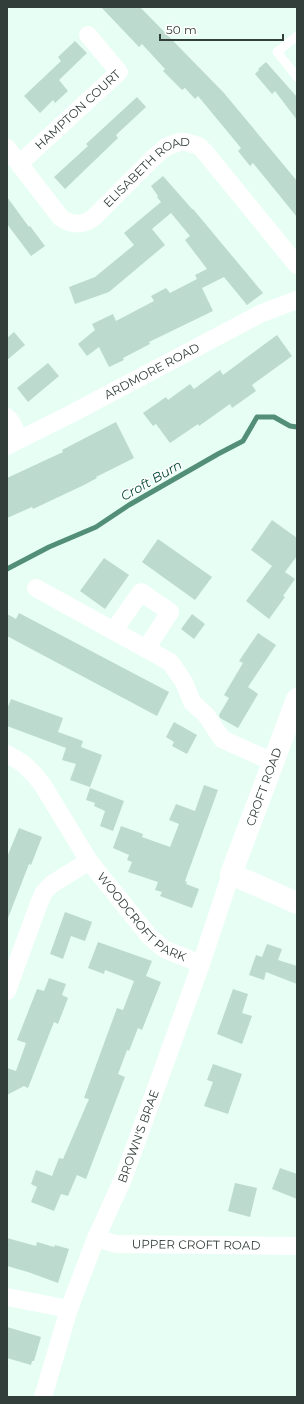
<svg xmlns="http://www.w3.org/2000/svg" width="304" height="1404" font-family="Montserrat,sans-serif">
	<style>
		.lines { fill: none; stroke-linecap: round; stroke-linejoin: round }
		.stream { stroke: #538e78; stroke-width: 5 }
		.building { fill: #bcdacd }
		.lane { stroke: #fff; stroke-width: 9 }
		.street { stroke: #fff; stroke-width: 18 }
		.secondary { stroke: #fff; stroke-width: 22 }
		.labels { text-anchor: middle; stroke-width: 3; stroke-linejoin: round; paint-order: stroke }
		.street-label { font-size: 12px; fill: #323e39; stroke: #fff }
		.water-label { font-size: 13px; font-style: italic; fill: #084d39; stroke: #fff }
	</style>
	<rect width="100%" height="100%" fill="#e6fef4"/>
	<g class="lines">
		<path class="stream" d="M7,569L49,547L96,527L129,505L218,454L243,441L257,417H274L290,426L297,427"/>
	</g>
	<path class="building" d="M101,7H140L224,93L297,181V217L253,163L250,166L238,151L241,148L198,96L195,99L185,88L182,90L163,71L165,69L142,44L139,47Z
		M75,41L87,53L59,80L68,91L55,103L53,100L40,113L24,96L61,61L58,57Z
		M266,62L297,97V120L275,91L272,94L255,74L259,70L258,69Z
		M137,97L146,107L116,135L118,138L65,189L54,177L88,146L86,144Z
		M163,176L192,209H193L263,293L247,305L224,277L202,288L213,311L149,342L150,344L123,358L124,360L109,367L99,347L87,356L78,344L95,330L92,324L113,314L116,321L154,301L151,296L166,288L170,293L197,279L195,275L207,269L185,240L190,236L171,213L152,229L165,245L109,292L75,304L69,287L95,277L134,245L124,233L161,202L157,197L158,196L151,186Z
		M7,197L29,227L30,226L45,246L31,256L7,224Z
		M14,332L25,345L7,360V338Z
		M277,335L292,356L252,385L256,391L232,408L230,404L199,426L198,424L170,443L156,424L153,426L143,413L166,397L168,400L190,384L194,389L220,370L223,375Z
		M48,363L59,376L28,402L17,388Z
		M116,422L134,458L96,477L97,478L84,485L33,509L32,507L7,518V478L63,452L62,450Z
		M272,520L297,538V556L285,572L295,579L283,596L285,597L269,619L246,601L272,566L251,550Z
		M158,539L212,577L195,600L142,562Z
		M104,558L129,575L105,609L80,591Z
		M19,613L169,692L157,716L7,636V614L16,619Z
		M192,614L205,624L194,639L181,629Z
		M258,633L276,645L248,687L258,694L238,728L220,718L219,715L229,698L224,695L243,663L239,661Z
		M11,699L63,718L58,732L83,741L81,747L102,755L90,787L70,780L76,764L62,760L66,748L7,726V709Z
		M174,722L197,735L187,754L172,746L174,742L166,737Z
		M204,785L218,790L185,881L187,882L186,884L199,889L192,908L160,896L162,892L155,890L158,882L128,872L132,862L127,860L129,855L113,848L121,826L143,834L142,837L170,847L179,824L169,820L176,804L195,811Z
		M90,788L124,801L113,831L100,826L105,811L94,806L95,803L86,800Z
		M19,828L42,837L31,865L29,864L8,918L7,857Z
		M65,912L92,922L85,941L71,936L63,959L50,954Z
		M98,942L152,961L146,976L161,982L142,1030L138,1028L129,1051L127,1050L118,1074L125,1077L86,1179L77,1175L68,1196L61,1194L54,1211L31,1202L37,1187L31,1184L36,1170L52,1176L59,1158L63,1159L89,1099L84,1098L117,1008L123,1010L134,981L105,970L104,974L88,968Z
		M267,944L282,949L278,960L297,966V984L266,972L264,980L249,975L256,955L262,957Z
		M49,978L66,984L62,995L68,998L58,1024L54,1022L28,1088L24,1086L7,1095V1068L16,1071L26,1043L17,1040L37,989L44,991Z
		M233,989L248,994L242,1013L252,1016L242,1044L217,1034Z
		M213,1064L242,1074L228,1114L204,1106L213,1082L207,1080Z
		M280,1168L297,1174V1199L272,1189Z
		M235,1183L257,1188L250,1217L228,1211Z
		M7,1238L36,1246L37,1242L54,1247L55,1245L69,1249L58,1283L28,1272L7,1266Z
		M7,1327L41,1337L34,1361H32L31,1365L7,1358Z"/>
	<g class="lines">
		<path class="lane" d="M297,36L277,52L297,77"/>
		<g class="street">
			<path id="s1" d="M7,148L61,218C72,225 82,226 93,218L152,159L166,147L179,142H186L199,146L204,151L297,265"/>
			<path id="s2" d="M19,164L119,72L88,35"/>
			<path d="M7,417L12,423L19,439"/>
			<path id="s3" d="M7,446L69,415L262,313L297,300"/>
			<path d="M36,588L170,662L184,682L192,702L206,715L222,739L273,762"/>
			<path d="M114,630L141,592L170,612L146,649"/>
			<path id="s4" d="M7,754L21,762L32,772L42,784L89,861L149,936L164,949L201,964"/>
			<path d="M7,991L39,903L44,892L52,884L89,861"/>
			<path id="s5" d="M96,1238L116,1244L297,1246"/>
			<path d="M7,1297L69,1309"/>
			<path id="s6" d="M43,1397L69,1309L96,1238L123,1179L201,964L231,874"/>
		</g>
		<path class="secondary" d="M297,699L231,874L297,903"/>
	</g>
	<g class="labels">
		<g class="street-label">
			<text dy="4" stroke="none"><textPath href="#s2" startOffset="80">HAMPTON COURT</textPath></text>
			<text dy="4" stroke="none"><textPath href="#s1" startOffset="195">ELISABETH ROAD</textPath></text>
			<text dy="4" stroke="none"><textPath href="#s3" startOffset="163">ARDMORE ROAD</textPath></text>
			<text transform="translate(264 787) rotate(-70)" y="4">CROFT ROAD</text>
			<text dy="4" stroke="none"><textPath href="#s4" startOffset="215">WOODCROFT PARK</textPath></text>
			<text dy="4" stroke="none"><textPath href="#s6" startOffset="278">BROWN'S BRAE</textPath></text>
			<text dy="4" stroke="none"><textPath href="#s5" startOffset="101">UPPER CROFT ROAD</textPath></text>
		</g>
		<g class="water-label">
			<text transform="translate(151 480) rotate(-30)" y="5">Croft Burn</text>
		</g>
	</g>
	<rect width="304" height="1404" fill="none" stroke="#323e39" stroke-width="16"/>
	<path d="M160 34v6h123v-6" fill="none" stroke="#323e39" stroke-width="2"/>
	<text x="166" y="34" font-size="12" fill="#323e39" stroke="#ffffff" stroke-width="3" paint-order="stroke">50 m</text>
</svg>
